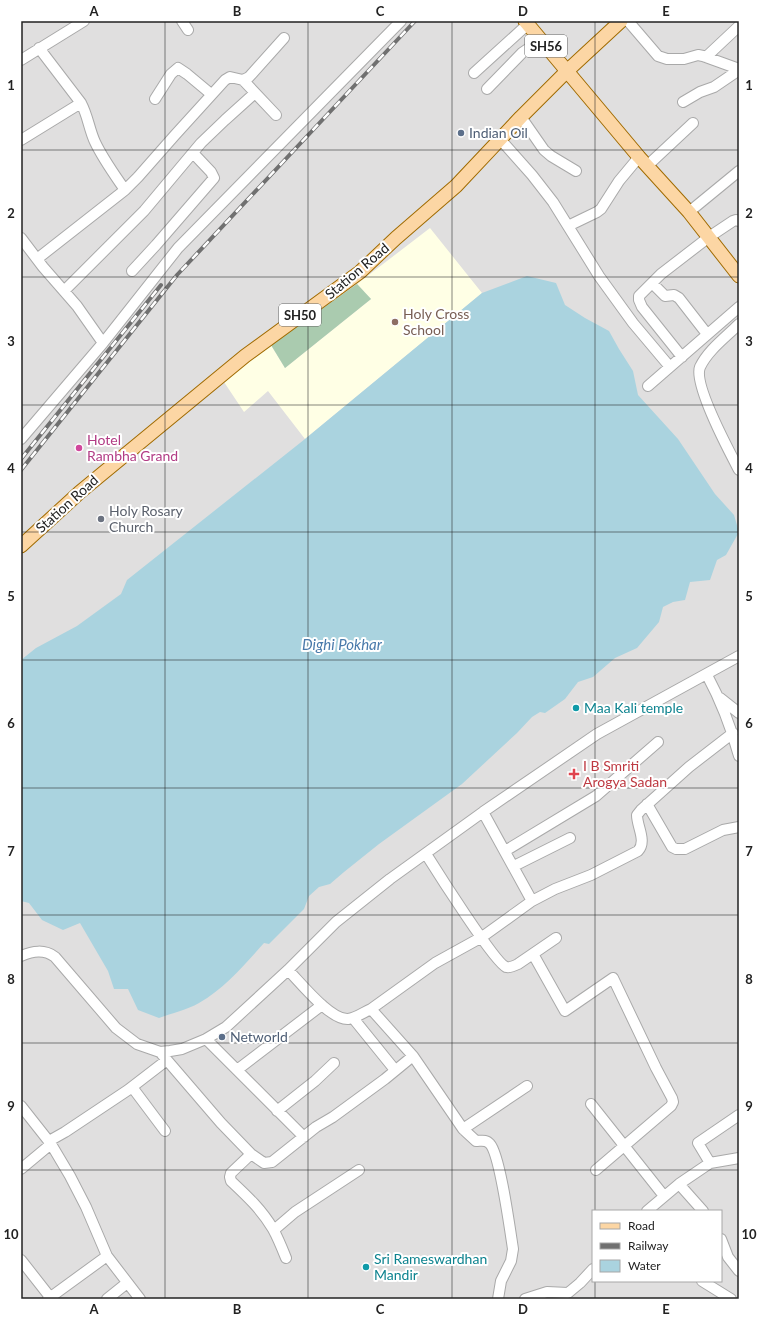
<svg xmlns="http://www.w3.org/2000/svg" width="760" height="1320" font-family="Lato,sans-serif">
	<style>
		.residential { fill: #e0dfdf; fill-rule: evenodd }
		.education { fill: #ffffe5 }
		.cemetery { fill: #aacbaf }
		.water { fill: #aad3df }
		.lines { fill: none; stroke-linecap: round; stroke-linejoin: round }
		.minor-casing { stroke: #a9a9a9; stroke-width: 12 }
		.major-casing { stroke: #a06b00; stroke-width: 15 }
		.minor { stroke: #fff; stroke-width: 10 }
		.major { stroke: #fcd6a4; stroke-width: 13 }
		.rail-casing { stroke: #707070; stroke-width: 4 }
		.rail { stroke: #fff; stroke-width: 2.5; stroke-dasharray: 8; stroke-linecap: butt }
		.grid { fill: none; stroke: #222; stroke-width: 1; stroke-opacity: 0.55 }
		.service-dot { fill: #5c6f8a; stroke: #fff; stroke-width: 1.5 }
		.education-dot { fill: #8d6e63; stroke: #fff; stroke-width: 1.5 }
		.hotel-dot { fill: #d1479c; stroke: #fff; stroke-width: 1.5 }
		.worship-dot { fill: #6b7280; stroke: #fff; stroke-width: 1.5 }
		.culture-dot { fill: #0f9aa8; stroke: #fff; stroke-width: 1.5 }
		.health-dot { fill: #e0444e; stroke: #fff; stroke-width: 1.5 }
		.labels { text-anchor: middle; stroke-width: 4; stroke-linejoin: round; paint-order: stroke }
		.shield { fill: #fff; stroke: #646464; stroke-width: 1 }
		.shield-label { font-size: 13px; font-weight: bold; fill: #222 }
		.service-label { font-size: 14px; fill: #4e5e75; stroke: #fff; text-anchor: start }
		.street-label { font-size: 14px; fill: #222; stroke: #fff }
		.education-label { font-size: 14px; fill: #785e54; stroke: #fff; text-anchor: start }
		.hotel-label { font-size: 14px; fill: #b23c85; stroke: #fff; text-anchor: start }
		.worship-label { font-size: 14px; fill: #5b616d; stroke: #fff; text-anchor: start }
		.culture-label { font-size: 14px; fill: #0d838f; stroke: #fff; text-anchor: start }
		.health-label { font-size: 14px; fill: #be3a42; stroke: #fff; text-anchor: start }
		.water-label { font-size: 15px; font-style: italic; fill: #4a7aab; stroke: #fff }
		.neatline { fill: none; stroke: #222; stroke-width: 1.5 }
		.grid-label { font-size: 13px; text-anchor: middle; font-weight: bold; fill: #222 }
	</style>
	<rect width="100%" height="100%" fill="#f2efe9"/>
	<path class="residential" d="M21,21H739V1299H21ZM593,1211H721V1281H593Z"/>
	<path class="education" d="M430,228L482,293L305,439L268,391L244,412L224,382L249,360L271,345L285,368L371,299L357,284Z"/>
	<path class="cemetery" d="M357,284L371,299L285,368L271,345Z"/>
	<path class="water" d="M527,276L556,283L565,305L585,318L609,331L619,349L633,371L638,395L678,439L715,494L734,515L739,532L726,555L717,560L710,580L690,582L685,600L673,602L663,607L659,622L637,648L615,658L593,677L578,682L565,699L545,713L540,712L532,717L517,733L462,784L379,844L344,872L330,884L319,887L309,896L304,909L269,944L264,943C245,964 225,988 199,1003C187,1010 172,1013 159,1018L138,1010L128,989H114L108,971L80,923L63,930L42,920L29,903L21,901V660L36,648L77,626L121,594L127,580L305,439L482,293Z"/>
	<g class="lines">
		<defs>
			<path id="minor" d="M182,21L188,30
				M628,21L658,56L667,59H684L698,55L703,56L739,69
				M39,48L81,103C88,116 89,129 95,142C103,159 114,174 125,190
				M706,57L739,26
				M21,60L84,21
				M474,73L528,24
				M243,80L276,115
				M487,89L522,53L541,40
				M155,99L171,74L178,68L187,74L211,94
				M683,102L700,92L714,87L739,70
				M521,117L544,150L551,156L576,171
				M500,139L532,175L553,202L599,276L633,323L670,367
				M21,140L81,103
				M647,166L693,123
				M689,212L739,171
				M568,226L597,212L601,209L619,181L639,157
				M21,238L43,267L77,306L103,343
				M37,259L125,190L138,177L175,135L225,80L230,77L243,80L249,77L284,38
				M132,271L156,245L214,178L211,172L193,153
				M652,283L665,296L674,295L679,298L707,334
				M64,291L144,211L201,143L225,120L255,93
				M739,324C726,337 708,350 700,367C693,384 730,453 739,470
				M682,357L642,307L639,300V296L661,274L709,237L733,221L736,220L739,221
				M648,386L739,307
				M21,439L103,343L178,248L401,21
				M707,675C721,701 731,727 739,756
				M720,698L739,713
				M647,804L672,847L676,849H685L723,830L739,827
				M483,812L532,901
				M505,851L596,796L658,742
				M426,854C436,870 495,963 506,967C510,968 514,966 518,964L556,938
				M514,866L570,838
				M533,954L565,1011L613,978L656,1068L672,1098L673,1102L671,1106L596,1170
				M21,956C33,951 44,949 55,957L116,1028L137,1044L160,1052L170,1051L182,1049L206,1039L226,1027L288,970L336,922L390,879L483,812L597,734L739,656
				M288,970C300,982 330,1020 348,1019C356,1018 364,1012 371,1009L413,1056L463,1129L527,1086
				M371,1009L435,963L482,937L532,901L555,889L591,875L638,851C647,841 637,827 637,815L641,810L689,767L733,733
				M353,1018L395,1070
				M206,1039L304,1137
				M160,1052L221,1123L251,1154L264,1163L272,1162L316,1127L333,1117L385,1079L413,1056
				M237,1070L322,1005
				M132,1087L165,1131
				M591,1104L664,1196
				M21,1106L51,1144L70,1176L86,1207L107,1256L140,1299
				M277,1111L315,1081L334,1063
				M463,1129L476,1141C481,1141 486,1139 490,1144C500,1155 510,1230 513,1249L511,1261L501,1281L498,1299
				M49,1141L65,1132L128,1090L167,1060
				M251,1154L231,1173L230,1177L231,1181C247,1196 262,1210 273,1229C278,1238 282,1248 286,1258
				M710,1163L698,1143L739,1115
				M21,1169L51,1144
				M679,1184L703,1211
				M647,1211L679,1184L710,1163L739,1158
				M274,1230L295,1212L359,1170
				M721,1239L728,1257L739,1271
				M21,1260L50,1297
				M702,1281L731,1299
				M48,1299L107,1256
				M107,1299L127,1283
				M525,1299L547,1292L568,1293L580,1283L593,1269"/>
			<path id="major" d="M525,21L639,157L689,212L739,276
				M21,546L80,492L245,356L360,272L396,238L456,186L521,117L567,71L621,21"/>
		</defs>
		<use href="#minor" class="minor-casing"/>
		<use href="#major" class="major-casing"/>
		<use href="#minor" class="minor"/>
		<use href="#major" class="major"/>
		<defs>
			<path id="rail" d="M21,459L161,285
				M21,470L177,275L415,21"/>
		</defs>
		<use href="#rail" class="rail-casing"/>
		<use href="#rail" class="rail"/>
	</g>
	<path class="grid" d="M165,21V1299M308,21V1299M452,21V1299M595,21V1211M21,150H739M21,277H739M21,405H739M21,532H739M21,660H739M21,788H739M21,915H739M21,1043H739M21,1170H739M595,1281V1299"/>
	<g class="service-dot">
		<circle cx="461" cy="133" r="4"/>
		<circle cx="222" cy="1037" r="4"/>
	</g>
	<circle class="education-dot" cx="395" cy="322" r="4"/>
	<circle class="hotel-dot" cx="79" cy="448" r="4"/>
	<circle class="worship-dot" cx="101" cy="519" r="4"/>
	<g class="culture-dot">
		<circle cx="576" cy="708" r="4"/>
		<circle cx="366" cy="1267" r="4"/>
	</g>
	<path class="health-dot" d="M572 768h4v4h4v4h-4v4h-4v-4h-4v-4h4z"/>
	<g class="labels">
		<g class="shield">
			<rect x="525" y="35" width="42" height="22" rx="3"/>
			<rect x="279" y="304" width="42" height="22" rx="3"/>
		</g>
		<g class="shield-label">
			<text x="546" y="51">SH56</text>
			<text x="300" y="320">SH50</text>
		</g>
		<g class="service-label">
			<text x="469" y="138">Indian Oil</text>
			<text x="230" y="1042">Networld</text>
		</g>
		<g class="street-label">
			<text transform="translate(357 271) rotate(-40)" y="5">Station Road</text>
			<text transform="translate(67 504) rotate(-42)" y="5">Station Road</text>
		</g>
		<g class="education-label">
			<text x="403" y="319">Holy Cross<tspan x="403" dy="16">School</tspan></text>
		</g>
		<g class="hotel-label">
			<text x="87" y="445">Hotel<tspan x="87" dy="16">Rambha Grand</tspan></text>
		</g>
		<g class="worship-label">
			<text x="109" y="516">Holy Rosary<tspan x="109" dy="16">Church</tspan></text>
		</g>
		<g class="culture-label">
			<text x="584" y="713">Maa Kali temple</text>
			<text x="374" y="1264">Sri Rameswardhan<tspan x="374" dy="16">Mandir</tspan></text>
		</g>
		<g class="health-label">
			<text x="583" y="771">I B Smriti<tspan x="583" dy="16">Arogya Sadan</tspan></text>
		</g>
		<g class="water-label">
			<text x="342" y="650">Dighi Pokhar</text>
		</g>
	</g>
	<rect width="760" height="1320" fill="none" stroke="#ffffff" stroke-width="44"/>
	<rect x="592" y="1210" width="130" height="72" fill="#ffffff" stroke="#a7a7a7"/>
	<rect x="600" y="1223" width="20" height="6" fill="#fcd6a4" stroke="#a7a7a7"/>
	<text x="628" y="1230" font-size="12" fill="#222222">Road</text>
	<rect x="600" y="1243" width="20" height="6" fill="#707070" stroke="#a7a7a7"/>
	<text x="628" y="1250" font-size="12" fill="#222222">Railway</text>
	<rect x="600" y="1260" width="20" height="12" fill="#aad3df" stroke="#a7a7a7"/>
	<text x="628" y="1270" font-size="12" fill="#222222">Water</text>
	<rect x="22" y="22" width="716" height="1276" class="neatline"/>
	<g class="grid-label">
		<text x="94" y="16">A</text>
		<text x="237" y="16">B</text>
		<text x="380" y="16">C</text>
		<text x="523" y="16">D</text>
		<text x="666" y="16">E</text>
		<text x="11" y="90">1</text>
		<text x="749" y="90">1</text>
		<text x="11" y="218">2</text>
		<text x="749" y="218">2</text>
		<text x="11" y="346">3</text>
		<text x="749" y="346">3</text>
		<text x="11" y="473">4</text>
		<text x="749" y="473">4</text>
		<text x="11" y="601">5</text>
		<text x="749" y="601">5</text>
		<text x="11" y="728">6</text>
		<text x="749" y="728">6</text>
		<text x="11" y="856">7</text>
		<text x="749" y="856">7</text>
		<text x="11" y="984">8</text>
		<text x="749" y="984">8</text>
		<text x="11" y="1111">9</text>
		<text x="749" y="1111">9</text>
		<text x="11" y="1239">10</text>
		<text x="749" y="1239">10</text>
		<text x="94" y="1314">A</text>
		<text x="237" y="1314">B</text>
		<text x="380" y="1314">C</text>
		<text x="523" y="1314">D</text>
		<text x="666" y="1314">E</text>
	</g>
</svg>
